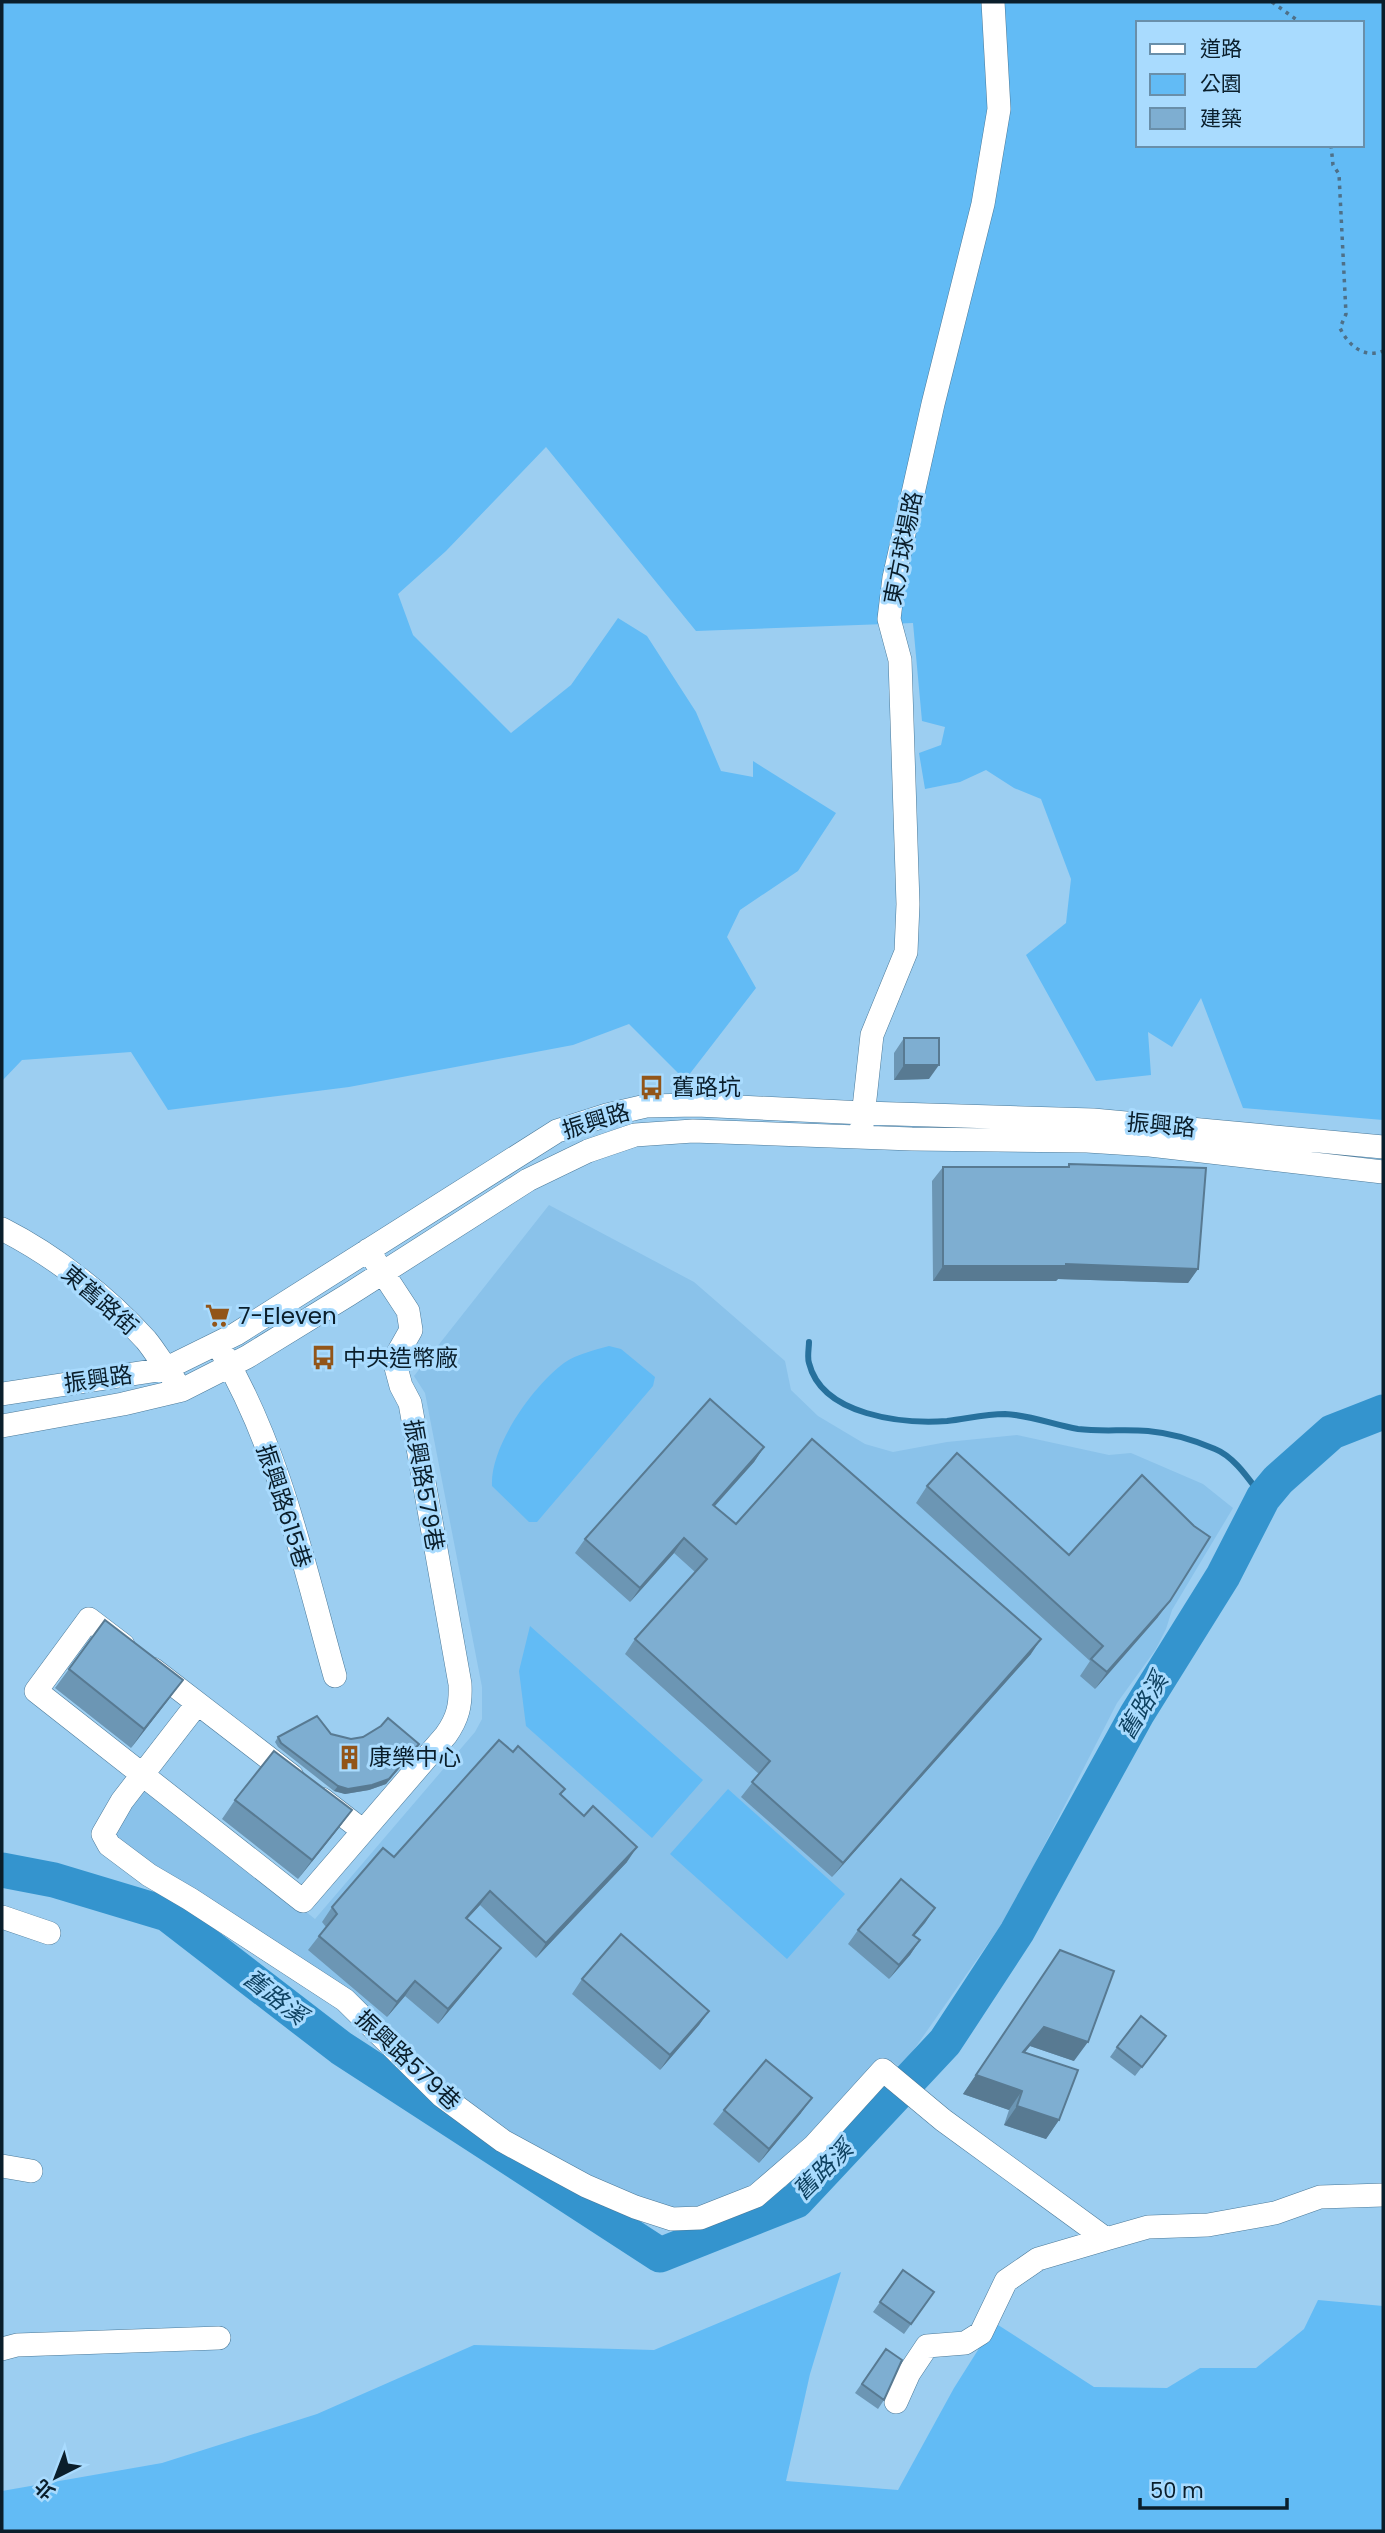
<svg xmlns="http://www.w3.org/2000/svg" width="1385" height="2533" font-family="Poppins,'Noto Sans TC',sans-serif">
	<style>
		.built { fill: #8ac2ea }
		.green { fill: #62bbf5; fill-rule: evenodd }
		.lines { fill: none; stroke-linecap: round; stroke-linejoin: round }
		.stream { stroke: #27719d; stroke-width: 6 }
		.river { stroke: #3494ce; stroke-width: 35 }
		.minor-casing { stroke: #4a7999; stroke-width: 24 }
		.path { stroke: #4e7088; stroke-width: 3.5; stroke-dasharray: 3.5 5; stroke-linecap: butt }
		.minor { stroke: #fff; stroke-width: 23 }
		.wall { fill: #6c96b4 }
		.shaded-wall { fill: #587a92 }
		.building { fill: #7eaed1; stroke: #587a92; stroke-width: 2 }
		.labels { text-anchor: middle; stroke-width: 6; stroke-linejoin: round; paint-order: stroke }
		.street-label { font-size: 23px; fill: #0a1e2b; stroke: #a9dbfe }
		.poi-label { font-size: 23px; fill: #0a1e2b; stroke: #a9dbfe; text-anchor: start }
		.water-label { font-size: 24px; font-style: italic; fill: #0f4261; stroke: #a9dbfe }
	</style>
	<rect width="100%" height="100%" fill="#9ccef1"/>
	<path class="built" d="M549,1205L694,1282L785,1361L791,1390L818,1416L865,1444L893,1452L947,1442L1017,1435L1109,1455L1131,1453L1203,1484L1233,1508L1172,1610L1166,1629L1156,1649L1117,1703L1010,1912L901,2068L892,2061L821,2148L733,2204L650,2211L450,2104L403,2052L162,1878L110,1831L145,1783L315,1919L475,1732L482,1719V1687L425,1393L414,1376Z"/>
	<path class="green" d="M2,2H1383V1120L1243,1108L1201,998L1172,1047L1148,1032L1151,1075L1096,1081L1026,955L1066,923L1071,879L1041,799L1014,788L986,770L960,782L925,789L919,753L941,745L945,727L922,721L913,623L696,631L546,447L446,551L398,594L413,635L511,733L571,685L618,618L647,636L696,712L721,771L753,777V761L836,813L798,871L740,910L727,937L756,988L685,1080L629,1024L573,1045L349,1087L168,1110L131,1052L22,1060L2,1081ZM1138,23H1362V145H1138Z
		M609,1346L621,1349L655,1377L653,1386L537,1522H529L492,1486C490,1446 533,1386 564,1363C577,1354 595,1350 609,1346Z
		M530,1626L703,1780L652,1838L526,1726L519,1671Z
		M728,1789L845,1894L787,1959L670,1854Z
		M841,2272L810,2374L786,2481L898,2490L954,2388L995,2323L1094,2387L1167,2388L1200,2368H1256L1304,2329L1318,2300L1383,2306V2531H2V2491L162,2463L317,2414L474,2345L654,2350Z"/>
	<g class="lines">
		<path class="stream" d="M809,1342C809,1348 807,1357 809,1363C822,1416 903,1424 947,1421C966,1419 984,1414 1005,1414C1030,1415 1054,1425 1078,1429C1101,1432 1125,1429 1148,1431C1170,1433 1194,1440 1215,1449C1235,1457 1250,1481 1263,1498"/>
		<path class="river" d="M2,1870L54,1880L167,1914L341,2048L660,2255L796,2201L945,2042L1017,1932L1137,1714L1223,1576L1263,1498L1278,1480L1332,1432L1383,1412"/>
		<defs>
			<path id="minor" d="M862,1126L872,1035L906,952L908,904L900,660L889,619L894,578L933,404L983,204L999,109L993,2
				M2,1229C55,1256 106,1296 146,1340C156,1352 164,1367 174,1379
				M222,1352C280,1451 304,1566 335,1676
				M2,1394L165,1369L236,1334L557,1131L607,1115L646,1106L697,1105L864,1113L1093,1120L1383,1147
				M2,1426L123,1404L182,1390L247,1357L348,1295L528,1180L588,1151L635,1135L693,1131L912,1139L1087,1141L1150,1145L1383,1172
				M123,1645L89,1619L36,1691L303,1901L446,1735C458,1718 461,1705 460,1684L410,1403L401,1386L394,1360L411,1330L408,1311L368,1250
				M153,1669L292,1776
				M197,1704L122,1801L103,1834L109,1845L149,1875L190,1899L345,2000L442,2096L503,2141L586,2186L635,2207L672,2219L700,2218L756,2196L814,2146L883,2070L943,2120L1106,2239L1148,2227L1208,2225L1275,2213L1320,2197L1383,2195
				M322,1799L362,1830
				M2,1917L49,1933
				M2,2166L31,2171
				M2,2349L17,2345L219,2338
				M896,2402L909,2373L927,2346L965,2343L981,2333L1006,2281L1038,2259L1106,2239"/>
		</defs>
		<use href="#minor" class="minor-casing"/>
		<path class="path" d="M1272,2L1301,23
			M1331,145L1333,165L1339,174L1346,314L1340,328C1348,345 1364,359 1383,351"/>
		<use href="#minor" class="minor"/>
	</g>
	<path class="wall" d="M904,1038L929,1079L894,1080V1053Z
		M1069,1164L1198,1269L1188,1283L1058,1279L1056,1281H933L932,1181L943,1167H1067Z
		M764,1447L754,1462L715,1506L736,1524L1031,1654L832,1877L741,1797L759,1774L625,1654L635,1639L695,1572L674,1553L630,1602L575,1553L585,1539Z
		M927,1486L1069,1555L1158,1617L1095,1689L1080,1676L1090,1661L916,1503Z
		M69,1669L169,1699L131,1748L55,1688Z
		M278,1737L351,1739L415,1749L386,1784L369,1790L345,1794L334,1791L278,1747L275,1742Z
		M513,1752L565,1789L561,1794L627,1862L536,1958L480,1905L467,1919L490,1962L438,2024L405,1996L387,2017L308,1950L326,1927L322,1922L332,1907L394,1857Z
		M235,1800L352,1810L338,1829L298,1879L222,1819Z
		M935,1908L914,1936L920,1940L910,1955L889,1979L848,1944L858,1930Z
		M1047,1969L1074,2061L1030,2046L1025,2052L1059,2120L1046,2139L1004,2125L1009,2110L963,2094Z
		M582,1979L709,2011L699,2025L660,2070L572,1994Z
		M1166,2036L1135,2076L1110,2057L1117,2047Z
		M724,2110L801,2113L759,2163L713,2124Z
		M903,2270L934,2292L904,2334L873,2312Z
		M886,2349L884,2400L878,2409L855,2393Z"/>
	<path class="shaded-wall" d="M904,1065H939L929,1079L894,1080Z
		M1066,1264L1198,1269L1188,1283L1058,1279L1056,1281H933L943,1266Z
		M764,1447L754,1462L703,1519L713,1505Z
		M684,1538L674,1553L630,1602L640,1588Z
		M1170,1601L1158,1617L1095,1689L1107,1672Z
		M1041,1639L1031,1654L832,1877L843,1863Z
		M183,1680L169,1699L131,1748L144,1729Z
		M419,1744L386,1784L369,1790L345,1794L334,1791L338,1786Z
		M352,1810L338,1829L298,1879L312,1860Z
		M637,1847L627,1862L536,1958L546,1943Z
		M490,1891L480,1905L455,1932L466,1918Z
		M935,1908L925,1923L903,1949L913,1935Z
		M920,1940L910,1955L889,1979L899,1965Z
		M501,1948L490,1962L438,2024L448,2009Z
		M415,1981L405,1996L387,2017L397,2002Z
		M709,2011L699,2025L660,2070L670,2055Z
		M1044,2027L1088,2042L1074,2061L1030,2046L1010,2071L1023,2052Z
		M976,2075L1022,2091L1009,2110L963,2094Z
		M812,2098L801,2113L759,2163L769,2149Z
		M1017,2106L1059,2120L1046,2139L1004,2125Z"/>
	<path class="building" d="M904,1038H939V1065H904Z
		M1069,1164L1206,1168L1198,1269L1066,1264V1266H943V1167H1069Z
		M710,1399L764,1447L713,1505L736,1524L812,1439L1041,1639L843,1863L752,1782L770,1761L635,1639L707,1559L684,1538L640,1588L585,1539Z
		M957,1453L1069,1555L1142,1475L1194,1526L1210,1537L1170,1601L1107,1672L1091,1659L1103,1646L927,1486Z
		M105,1620L183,1680L144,1729L69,1669Z
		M317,1716L331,1734L351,1739L363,1737L381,1726L388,1718L419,1744L389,1779L372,1785L348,1789L338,1786L281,1743L278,1737Z
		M499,1740L513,1752L518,1746L565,1789L560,1794L584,1816L593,1806L637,1847L546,1943L490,1891L466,1918L501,1948L448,2009L415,1981L397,2002L319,1936L337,1914L332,1907L383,1848L394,1857Z
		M274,1751L352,1810L312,1860L235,1800Z
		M901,1879L935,1908L913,1935L920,1940L899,1965L858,1930Z
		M621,1934L709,2011L670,2055L582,1979Z
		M1060,1950L1114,1971L1088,2042L1044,2027L1023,2052L1078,2070L1059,2120L1017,2106L1022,2091L976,2075Z
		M1141,2016L1166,2036L1142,2067L1117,2047Z
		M766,2060L812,2098L769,2149L724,2110Z
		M903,2270L934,2292L911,2324L880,2302Z
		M886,2349L902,2360L884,2400L862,2384Z"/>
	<defs>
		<symbol id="bus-bare" viewBox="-9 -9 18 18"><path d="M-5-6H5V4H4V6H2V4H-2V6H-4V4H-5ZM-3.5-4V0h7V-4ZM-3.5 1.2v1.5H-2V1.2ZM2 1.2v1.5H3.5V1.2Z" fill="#925519" stroke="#a9dbfe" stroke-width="2.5" paint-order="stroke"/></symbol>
		<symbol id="supermarket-bare" viewBox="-9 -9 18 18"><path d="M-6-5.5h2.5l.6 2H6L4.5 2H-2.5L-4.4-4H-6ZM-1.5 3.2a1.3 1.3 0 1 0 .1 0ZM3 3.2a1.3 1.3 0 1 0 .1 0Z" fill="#925519" stroke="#a9dbfe" stroke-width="2.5" paint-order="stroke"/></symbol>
		<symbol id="building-bare" viewBox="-9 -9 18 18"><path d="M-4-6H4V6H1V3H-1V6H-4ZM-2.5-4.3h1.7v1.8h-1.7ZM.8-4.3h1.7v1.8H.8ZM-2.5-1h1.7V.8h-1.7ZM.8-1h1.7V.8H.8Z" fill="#925519" stroke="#a9dbfe" stroke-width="2.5" paint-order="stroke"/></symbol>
	</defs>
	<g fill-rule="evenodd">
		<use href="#bus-bare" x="634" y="1070" width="35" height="35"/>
		<use href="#supermarket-bare" x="200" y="1298" width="35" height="35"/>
		<use href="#bus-bare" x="306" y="1340" width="35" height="35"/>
		<use href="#building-bare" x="332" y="1740" width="35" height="35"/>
	</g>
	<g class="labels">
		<g class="street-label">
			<text transform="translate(903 548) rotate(-79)" y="8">東方球場路</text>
			<text transform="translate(596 1121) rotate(-17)" y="8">振興路</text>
			<text transform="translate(1161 1125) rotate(5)" y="8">振興路</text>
			<text transform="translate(100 1300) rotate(41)" y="8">東舊路街</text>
			<text transform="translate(98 1379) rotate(-8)" y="8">振興路</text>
			<text transform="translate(424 1485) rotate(80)" y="8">振興路579巷</text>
			<text transform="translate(284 1506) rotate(72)" y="8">振興路615巷</text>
			<text transform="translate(408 2060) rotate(43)" y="8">振興路579巷</text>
		</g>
		<g class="poi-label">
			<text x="672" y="1095">舊路坑</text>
			<text x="238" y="1324">7-Eleven</text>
			<text x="343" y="1366">中央造幣廠</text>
			<text x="369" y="1765">康樂中心</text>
		</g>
		<g class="water-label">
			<text transform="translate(1143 1706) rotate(-59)" y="8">舊路溪</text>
			<text transform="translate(275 1997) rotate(38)" y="8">舊路溪</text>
			<text transform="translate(823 2170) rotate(-45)" y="8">舊路溪</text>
		</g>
	</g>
	<rect width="1385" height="2533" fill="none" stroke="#0a1e2b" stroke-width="7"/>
	<rect x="1136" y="21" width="228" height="126" fill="#a9dbfe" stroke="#698faa" stroke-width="2"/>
	<rect x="1150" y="44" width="35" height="10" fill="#ffffff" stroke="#698faa" stroke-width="2"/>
	<text x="1200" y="56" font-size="21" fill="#0a1e2b">道路</text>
	<rect x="1150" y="74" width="35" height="21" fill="#62bbf5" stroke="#698faa" stroke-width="2"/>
	<text x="1200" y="91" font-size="21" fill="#0a1e2b">公園</text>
	<rect x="1150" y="108" width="35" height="21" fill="#7eaed1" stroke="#698faa" stroke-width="2"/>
	<text x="1200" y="126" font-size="21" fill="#0a1e2b">建築</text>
	<g transform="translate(56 2477) rotate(222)" stroke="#a9dbfe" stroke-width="5" paint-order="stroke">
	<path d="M0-5L12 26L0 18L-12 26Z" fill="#0a1e2b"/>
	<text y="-10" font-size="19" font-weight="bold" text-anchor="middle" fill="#0a1e2b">北</text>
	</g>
	<path d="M1140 2498v10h147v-10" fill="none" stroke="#0a1e2b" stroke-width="3.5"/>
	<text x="1150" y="2498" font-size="21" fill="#0a1e2b" stroke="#a9dbfe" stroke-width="5" paint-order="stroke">50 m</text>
</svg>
